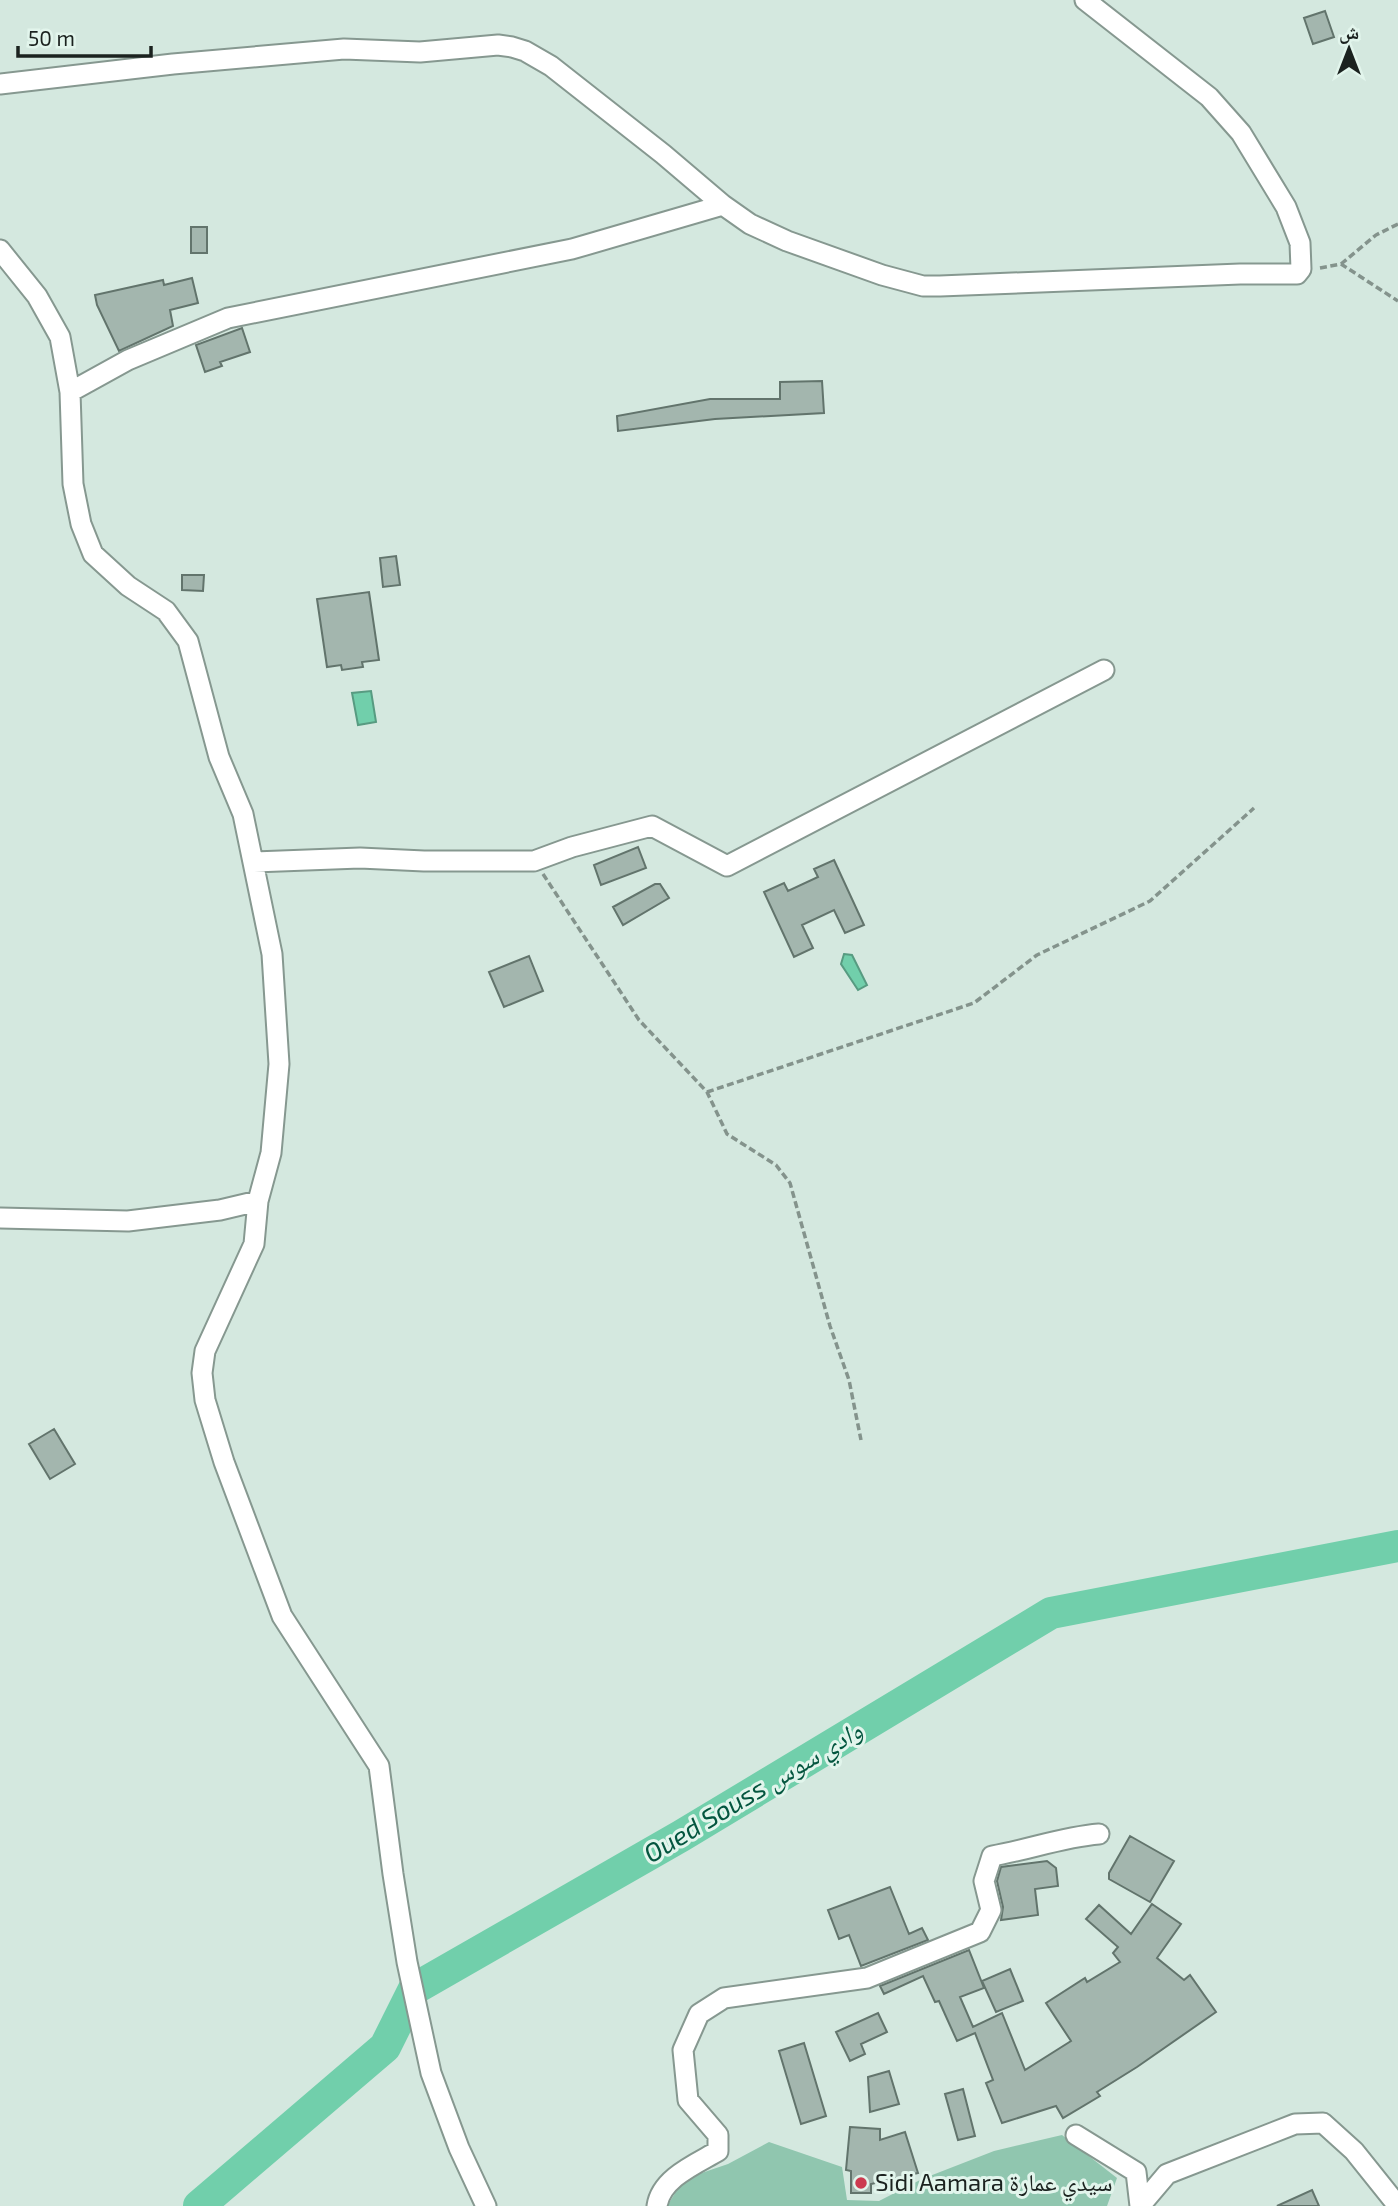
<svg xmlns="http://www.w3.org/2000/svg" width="1398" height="2206" font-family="'Exo 2','Noto Naskh Arabic',sans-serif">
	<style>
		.green { fill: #90c6af }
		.water { fill: #71cfab; stroke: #579b81; stroke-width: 2 }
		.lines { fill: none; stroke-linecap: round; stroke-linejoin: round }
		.river { stroke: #71cfab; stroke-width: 32 }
		.building { fill: #a3b6ae; stroke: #62746c; stroke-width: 2 }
		.minor-casing { stroke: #869890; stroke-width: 23 }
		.path { stroke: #84938c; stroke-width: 3.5; stroke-dasharray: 7 3.5; stroke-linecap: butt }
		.minor { stroke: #fff; stroke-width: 19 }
		.poi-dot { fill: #cc3b50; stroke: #e2f5ec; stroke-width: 2.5 }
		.labels { text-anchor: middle; stroke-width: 6; stroke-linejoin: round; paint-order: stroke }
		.poi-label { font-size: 24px; fill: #1b221f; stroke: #e2f5ec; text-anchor: start }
		.water-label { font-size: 26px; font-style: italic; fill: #04563f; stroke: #e2f5ec }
	</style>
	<rect width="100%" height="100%" fill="#d4e8df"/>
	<path class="green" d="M1062,2135L1117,2178L1107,2206H667L684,2179L728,2164L769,2142L842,2167L847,2200L879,2201L922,2179L994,2151Z"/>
	<path class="water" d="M371,691L376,722L358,725L352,693Z
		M844,954L852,955L867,985L858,990L841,964Z"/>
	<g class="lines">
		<path class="river" d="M199,2206L385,2047L414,1989L681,1836L1051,1613L1398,1546"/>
	</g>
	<path class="building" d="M1325,11L1334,37L1313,44L1304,18Z
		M191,227H207V253H191Z
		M192,278L198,303L170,310L173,326L119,351L97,305L95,295L163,280L164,285Z
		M242,328L250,352L220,362L222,366L205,372L196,345Z
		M822,381L824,413L715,419L618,431L617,416L710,399H780V382Z
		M396,556L400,585L383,587L380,558Z
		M182,575H204L203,591L182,590Z
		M369,592L379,660L362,662L363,667L342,670L341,665L327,667L317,599Z
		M638,847L646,868L601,885L594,865Z
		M834,860L864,925L845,933L834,910L802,925L813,948L794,957L764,892L784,883L788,891L818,877L814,869Z
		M655,884H660L669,898L623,925L613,907Z
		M529,956L543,991L504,1007L489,972Z
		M54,1429L75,1464L50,1479L29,1444Z
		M1130,1836L1174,1861L1150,1902L1109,1879V1873Z
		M1047,1861L1056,1868L1058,1886L1035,1889L1038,1915L1001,1920L1003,1907L997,1881L1001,1867Z
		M890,1887L909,1934L922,1928L928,1940L861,1966L849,1935L839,1939L828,1910Z
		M1152,1904L1181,1924L1157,1958L1184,1980L1190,1975L1216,2012L1137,2067L1097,2092L1100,2096L1063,2118L1056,2106L1002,2123L986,2083L993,2080L975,2033L957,2041L939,2001L935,2002L923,1976L884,1994L880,1986L969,1950L984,1988L960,1997L973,2027L1002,2013L1025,2070L1071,2041L1046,2003L1085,1978L1087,1982L1120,1962L1113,1953L1118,1947L1086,1919L1099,1905L1131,1934Z
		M1010,1969L1023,2001L996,2012L982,1981Z
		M878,2013L887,2032L861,2044L865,2054L850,2061L836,2032Z
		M804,2043L826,2116L801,2124L779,2051Z
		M889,2071L899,2104L870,2112L868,2077Z
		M963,2089L975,2136L958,2140L945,2094Z
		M850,2127L880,2129V2140L905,2132L918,2173L871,2184V2193H851V2171L846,2170Z
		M1312,2190L1319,2206H1277Z"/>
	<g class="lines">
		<defs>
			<path id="minor" d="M0,84L173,64L344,49L420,52L498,45L512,47L525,51L551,66L663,154L723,205L750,224L787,241L882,275L923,286H940L1240,274H1297L1301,269L1300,243L1286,207L1241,133L1209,97L1085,0
				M0,250L37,296L60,337L70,392L73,484L81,524L93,554L128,586L166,611L188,641L219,757L243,814L272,954L279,1064L271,1153L258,1201L254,1244L205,1351L202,1373L205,1400L224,1462L282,1616L379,1766L393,1874L407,1962L431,2073L459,2148L486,2206
				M70,392L128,360L228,318L572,249L723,205
				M254,862L360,858L424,861H534L572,847L652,826L727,866L1104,670
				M0,1218L128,1221L220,1210L258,1201
				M1076,2135L1136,2172L1140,2206
				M657,2206C661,2178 696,2164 718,2151V2135L688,2100L683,2050L699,2014L724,1998L867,1978L980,1932L991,1910L984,1881L992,1856C1028,1850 1062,1837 1099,1834
				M1140,2206L1167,2174L1295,2124L1323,2123L1354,2151L1398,2206"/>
		</defs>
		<use href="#minor" class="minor-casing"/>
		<path class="path" d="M1341,264L1376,235L1398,224
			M1320,268L1341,264L1398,301
			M543,874L639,1020L707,1092L727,1134L776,1165L790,1183L830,1326L849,1380L861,1440
			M707,1092L974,1003L1037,955L1150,901L1254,808"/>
		<use href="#minor" class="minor"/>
	</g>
	<circle class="poi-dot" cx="861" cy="2183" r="7"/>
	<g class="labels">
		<g class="poi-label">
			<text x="875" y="2191">Sidi Aamara سيدي عمارة</text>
		</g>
		<g class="water-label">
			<text transform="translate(753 1792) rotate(-31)" y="9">Oued Souss وادي سوس</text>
		</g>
	</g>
	<g transform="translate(1349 49)" stroke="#e2f5ec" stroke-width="5" paint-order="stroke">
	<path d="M0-5L12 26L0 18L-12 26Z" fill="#1b221f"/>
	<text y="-10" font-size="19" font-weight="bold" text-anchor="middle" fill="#1b221f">ش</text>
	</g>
	<path d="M18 46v10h133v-10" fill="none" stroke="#1b221f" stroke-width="3.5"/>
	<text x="28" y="46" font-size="21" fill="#1b221f" stroke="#e2f5ec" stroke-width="5" paint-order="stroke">50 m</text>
</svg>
